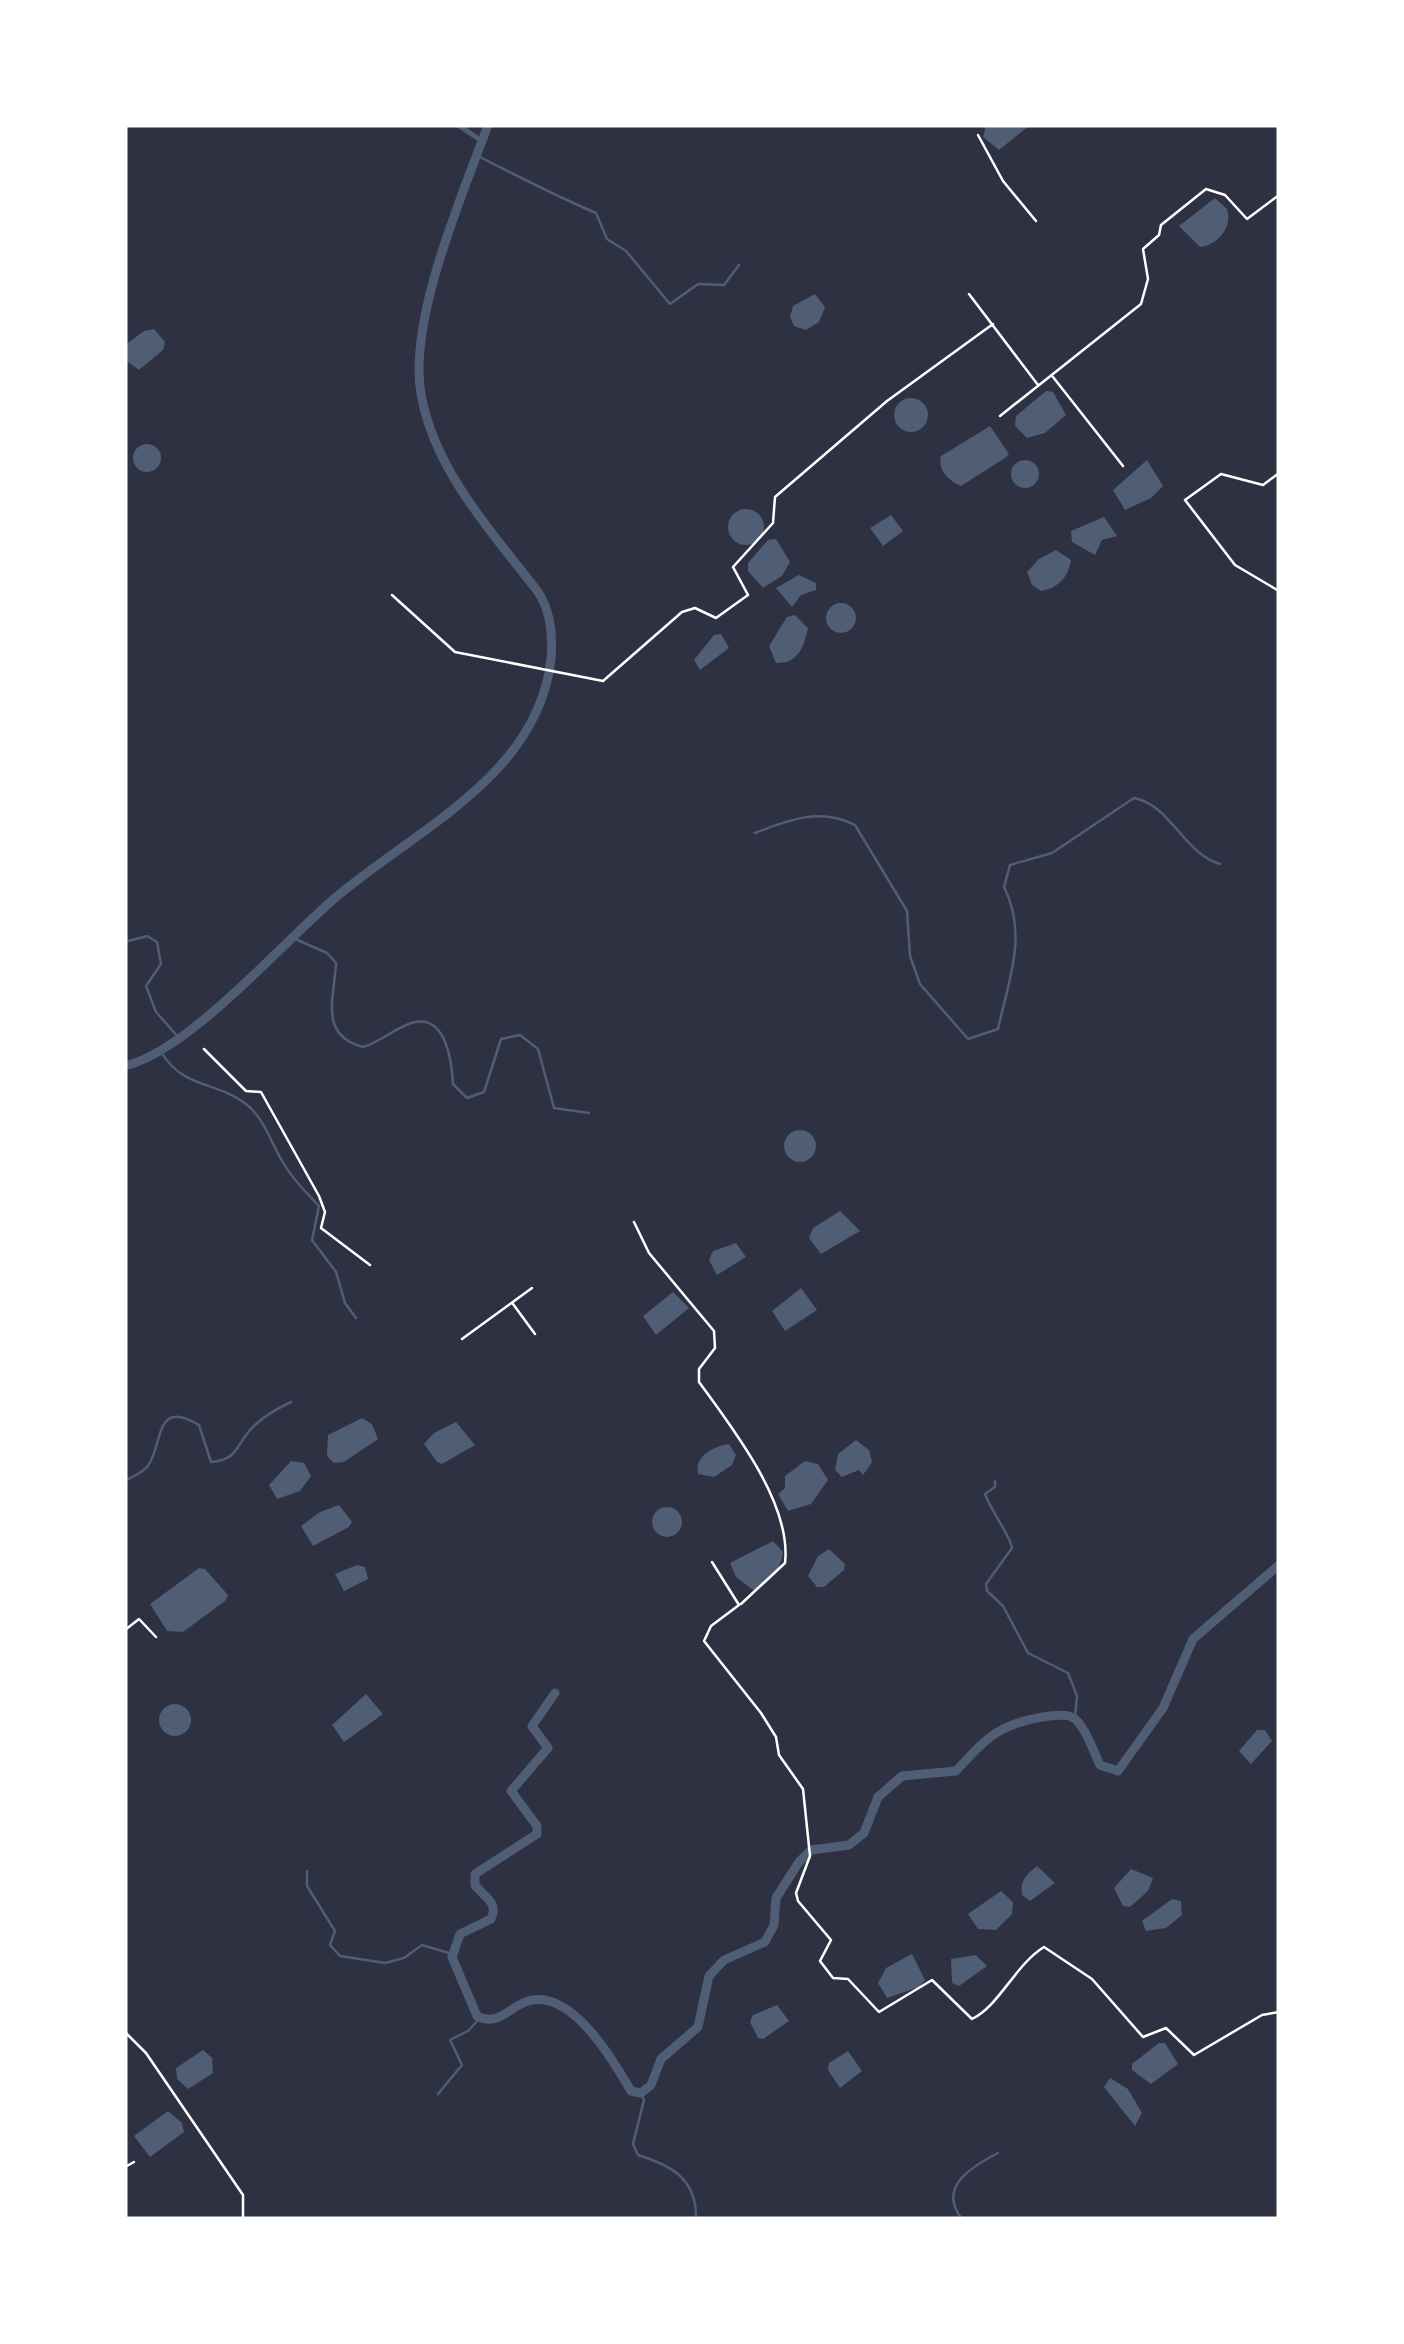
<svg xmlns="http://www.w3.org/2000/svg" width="1404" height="2344" font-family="'Playfair Display',serif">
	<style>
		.water { fill: #4f5d75 }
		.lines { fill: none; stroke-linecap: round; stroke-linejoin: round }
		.stream { stroke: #4f5d75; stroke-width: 2.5 }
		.canal { stroke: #4f5d75; stroke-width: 5 }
		.river { stroke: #4f5d75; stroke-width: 9 }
		.minor { stroke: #fff; stroke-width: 2.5 }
	</style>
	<rect width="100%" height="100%" fill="#2d3142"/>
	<path class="water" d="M986,125H1030L999,150L983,137Z
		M1215,198L1227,209C1233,227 1218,245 1200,247L1179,226Z
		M815,294L825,307L819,322L806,330L794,326L790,317L793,306Z
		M154,329L165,342L163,350L139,370L125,360V345L144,331Z
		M1046,391L1053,392L1066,415L1045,433L1027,438L1015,426L1016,416Z
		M894 415a17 17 0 1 1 34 0a17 17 0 1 1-34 0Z
		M990,426L1009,454L1005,458L961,486C949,481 937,470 941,456Z
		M133 458a14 14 0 1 1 28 0a14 14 0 1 1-28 0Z
		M1011 474a14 14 0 1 1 28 0a14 14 0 1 1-28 0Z
		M1147,460L1163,486L1151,498L1125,510L1113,490Z
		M728 527a18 18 0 1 1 36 0a18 18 0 1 1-36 0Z
		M891,515L903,531L883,546L870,528Z
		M1104,517L1117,536L1102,540L1095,555L1072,542L1071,531Z
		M776,539L790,562L782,576L763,588L748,571V563L768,540Z
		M1056,550L1071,560C1068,578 1058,588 1041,591L1032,585L1027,572L1039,559Z
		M799,575L816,583V590L801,595L792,607L776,588Z
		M826 618a15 15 0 1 1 30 0a15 15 0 1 1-30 0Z
		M795,615L808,628C804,647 798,664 776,663L769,646L787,617Z
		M721,634L729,648L700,670L694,660L714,635Z
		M784 1146a16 16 0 1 1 32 0a16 16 0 1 1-32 0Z
		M840,1211L860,1231L821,1254L809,1238L813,1228Z
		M736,1243L746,1257L717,1275L709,1260L713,1251Z
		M801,1288L817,1310L785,1331L772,1311Z
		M673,1292L689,1308L656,1335L643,1316Z
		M362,1418L372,1424L378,1439L344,1462L334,1463L327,1456L328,1435Z
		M456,1422L475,1445L442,1464L437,1462L424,1444L434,1433Z
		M856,1440L869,1450L872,1462L863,1475L859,1470L842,1477L835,1470L838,1454Z
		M729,1444L736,1455L732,1465L714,1477L698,1474C694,1456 714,1446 729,1444Z
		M291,1461L304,1463L311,1476L300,1491L277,1499L269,1485Z
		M805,1461L818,1464L828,1480L811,1504L788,1511L778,1494L785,1488V1476Z
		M339,1505L352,1522L349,1527L313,1546L301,1526L320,1512Z
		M652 1522a15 15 0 1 1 30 0a15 15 0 1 1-30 0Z
		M773,1541L783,1552C782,1567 768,1586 753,1590L736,1577L730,1563Z
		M829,1549L845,1564L844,1570L824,1587H817L808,1576L818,1556Z
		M357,1565L365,1567L368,1579L344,1591L335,1574Z
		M199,1568L205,1569L228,1595L225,1601L183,1632L167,1631L150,1604Z
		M366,1694L383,1714L344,1742L332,1725Z
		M159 1720a16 16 0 1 1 32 0a16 16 0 1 1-32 0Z
		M1257,1730H1265L1272,1741L1251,1764L1239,1751Z
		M1037,1866L1055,1883L1030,1901L1022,1895C1020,1880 1026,1875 1037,1866Z
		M1131,1869L1153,1878L1148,1891L1130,1907L1123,1906L1114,1888Z
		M1001,1891L1013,1902L1012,1914L996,1930L978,1929L968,1914Z
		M1172,1899L1181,1901L1182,1915L1166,1928L1146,1931L1142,1921Z
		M912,1954L925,1980L919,1987L887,1998L878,1983L886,1968Z
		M976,1955L987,1966L959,1986L952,1983L951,1959Z
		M777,2005L789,2021L763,2039L758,2038L750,2022L753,2015Z
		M1159,2043H1165L1178,2064L1151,2084L1132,2070V2064Z
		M203,2050L212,2058L213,2073L188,2089L177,2079L176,2068Z
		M848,2051L862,2071L840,2088L828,2070L829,2063Z
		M1110,2078L1128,2089L1142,2113L1135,2126L1104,2087Z
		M168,2111L182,2123L184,2132L150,2157L134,2136Z"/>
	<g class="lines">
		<path class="stream" d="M478,156C517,176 556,196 596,213L607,239L626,251L670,304L698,284L724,285L739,265
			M755,833C788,820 821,807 855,825L907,911L910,956L920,984L968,1039L998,1029C1009,979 1028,934 1004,887L1010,865L1052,853L1134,798C1171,805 1183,853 1220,864
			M293,938L327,953L336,963C334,1000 319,1035 363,1047C381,1042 397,1026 415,1022C447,1016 452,1064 453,1084L467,1098L484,1092L501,1039L520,1035L538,1049L554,1108L589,1113
			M125,942L147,936L157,942L161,964L146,986L156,1012L180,1039
			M162,1053C182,1088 218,1082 246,1104C265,1119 271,1144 284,1164C293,1180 307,1193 319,1206L312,1240L336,1272L345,1303L356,1318
			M125,1481C131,1477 142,1473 147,1467C164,1446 153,1397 199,1425L211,1462C239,1459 235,1446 251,1429C262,1417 276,1409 291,1402
			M995,1481V1487L985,1494C991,1511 1010,1535 1012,1548L986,1584L987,1591L1003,1606L1028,1653L1068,1673L1077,1696L1075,1718
			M307,1871V1886L335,1931L330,1945L340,1956L385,1963L404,1958L422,1945L452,1954
			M641,2093L644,2100L633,2144L638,2155C670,2165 697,2178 696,2219
			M438,2094L462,2065L450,2040L468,2031L480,2018
			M962,2219C937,2187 971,2167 998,2153"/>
		<path class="canal" d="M458,125L482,141"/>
		<path class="river" d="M125,1066C190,1050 281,944 335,898C416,829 538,776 551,659C553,634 551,608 535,588C490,530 434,469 421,394C408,320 462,196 488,125
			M555,1693L532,1726L548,1748L511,1791L537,1826V1834L475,1874V1885C484,1897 499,1902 491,1919L460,1934L452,1957L477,2016C498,2027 509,2007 528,2001C572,1988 614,2062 631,2091L641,2093L651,2085L661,2059L698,2027L709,1976L724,1960L765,1942L774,1925L776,1898L799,1862L811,1850L849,1845L864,1833L878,1797L902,1776L956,1771C988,1736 1000,1723 1049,1716C1059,1715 1071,1713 1078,1722C1088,1733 1093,1751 1100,1765L1118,1771L1163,1708L1193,1639L1279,1565"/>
		<path class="minor" d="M978,135L1003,181L1036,221
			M969,294L1038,385
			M1053,377L1123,466
			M1000,416L1141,304L1148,279L1143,249L1159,235L1161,225L1206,189L1225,195L1247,219L1279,195
			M1279,473L1263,485L1221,474L1185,500L1235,565L1279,591
			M392,595L455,652L603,681L682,612L695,608L716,618L748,595L733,567L773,523L775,497L887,401L993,324
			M204,1049L246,1091L261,1092L319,1196L325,1212L321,1228L370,1265
			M634,1222L649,1253L714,1331L715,1348L699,1369V1382C733,1429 792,1504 785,1563L741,1604
			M513,1304L535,1334
			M462,1339L532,1288
			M712,1562L739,1605L711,1626L704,1641L761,1713L776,1737L779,1755L803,1789L810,1856L796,1893L798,1901L831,1940L820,1961L833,1978L848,1979L879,2012L932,1980L972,2019C1000,2005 1015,1965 1044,1947L1092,1979L1143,2037L1166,2028L1194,2055L1262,2015L1279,2012
			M125,1630L139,1619L156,1637
			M125,2032L146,2053L243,2195V2219
			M125,2167L134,2162"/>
	</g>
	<rect width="1404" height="2344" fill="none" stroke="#ffffff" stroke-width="255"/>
</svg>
